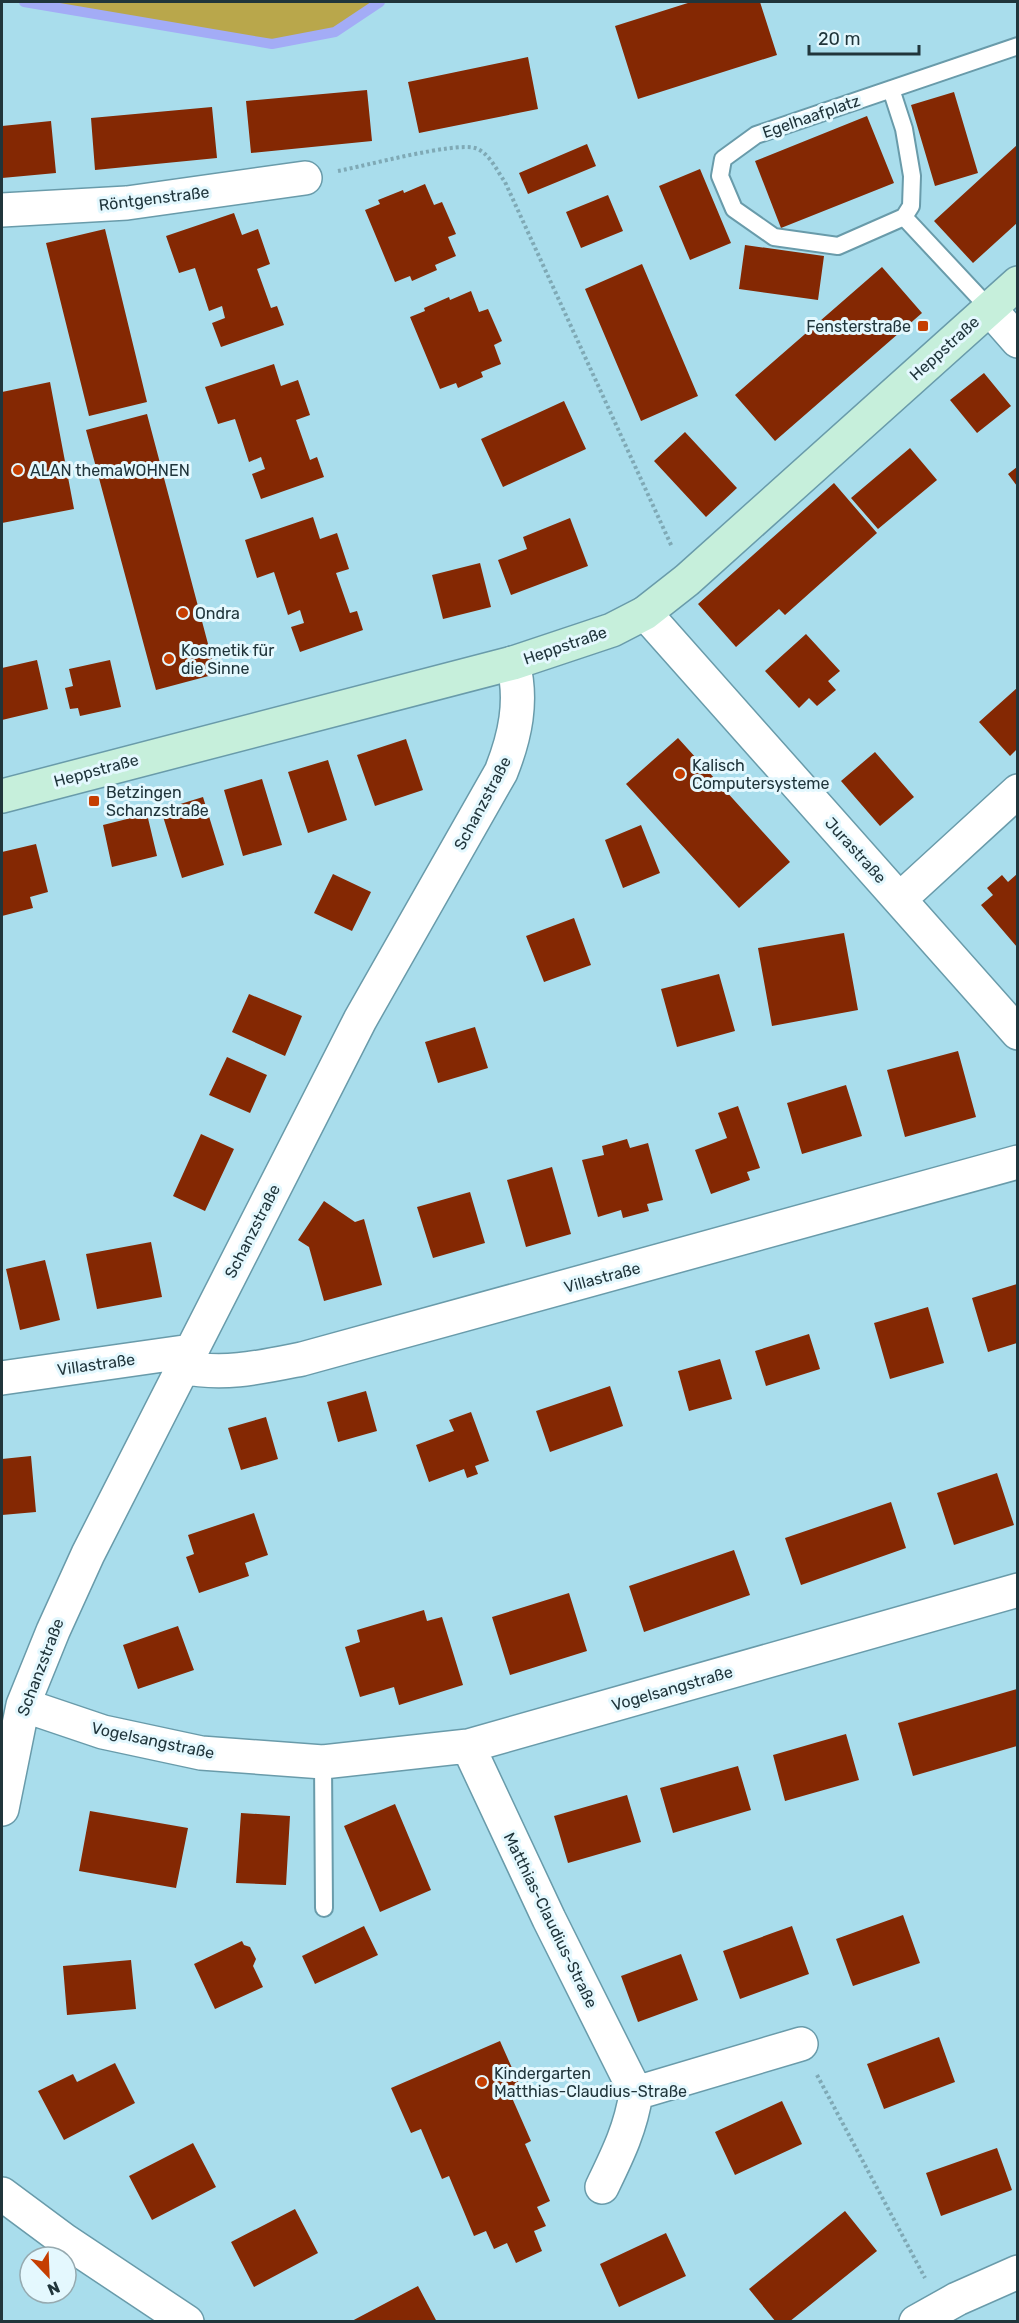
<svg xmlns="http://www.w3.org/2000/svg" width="1019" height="2323" font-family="Rubik,sans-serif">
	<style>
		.green { fill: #b9a74b }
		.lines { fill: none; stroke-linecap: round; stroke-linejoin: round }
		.stream { stroke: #a3acf6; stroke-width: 10 }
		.building { fill: #842803 }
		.lane-casing { stroke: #699baa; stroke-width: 20 }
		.street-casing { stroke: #699baa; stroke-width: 36 }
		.secondary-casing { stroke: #699baa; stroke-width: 36 }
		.path { stroke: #7fa9b5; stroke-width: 4; stroke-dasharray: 3 3; stroke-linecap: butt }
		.lane { stroke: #fff; stroke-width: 16 }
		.street { stroke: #fff; stroke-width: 33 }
		.secondary { stroke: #c6efdb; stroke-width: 33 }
		.poi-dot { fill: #c53e01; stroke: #e4f8fe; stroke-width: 2 }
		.labels { text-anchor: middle; stroke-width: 6; stroke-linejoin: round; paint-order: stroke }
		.street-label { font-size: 16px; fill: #20353b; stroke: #e4f8fe }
		.poi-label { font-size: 16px; fill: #20353b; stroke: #e4f8fe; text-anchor: start }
	</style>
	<rect width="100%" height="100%" fill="#a9ddec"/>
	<path class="green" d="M47,2H374L333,29L273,41Z"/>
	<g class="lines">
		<path class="stream" d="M24,2L272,44L335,32L380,2"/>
	</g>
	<path class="building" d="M691,2H760L777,55L638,99L615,26Z
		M528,57L538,109L419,133L408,82Z
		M367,90L372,141L251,153L246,101Z
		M954,92L978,173L935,186L911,105Z
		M212,107L217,158L95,170L91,118Z
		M867,116L894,183L781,228L755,161Z
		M51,121L56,173L2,178V126Z
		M587,144L596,166L528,194L519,173Z
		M1017,145V223L973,263L934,221Z
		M700,169L731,243L690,260L659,186Z
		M425,184L434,205L442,202L456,234L448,237L456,256L435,265L437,270L412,281L410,276L395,282L365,210L380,204L378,200L403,190L404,193Z
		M608,195L623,231L581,248L566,212Z
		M234,213L242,235L258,229L270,264L257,269L271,308L277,306L284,325L221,347L212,323L225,318L222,306L209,311L195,268L179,273L166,236Z
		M105,229L147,402L89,416L46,243Z
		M745,245L824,256L818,300L739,289Z
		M642,264L698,396L641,421L585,289Z
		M882,267L922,313L775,441L735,395Z
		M471,291L479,312L488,309L502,341L494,345L501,364L481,372L483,377L458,388L456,383L440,389L410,317L425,311L424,308L449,297L450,300Z
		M274,364L281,386L298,380L310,415L296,420L310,460L317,457L324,477L261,499L252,474L265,469L261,457L249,462L235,419L218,424L205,387Z
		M984,373L1011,406L977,433L950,400Z
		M50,382L74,509L2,523V392Z
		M564,401L586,449L503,487L481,439Z
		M147,414L216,674L156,690L86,430Z
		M685,432L737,488L706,517L654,461Z
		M910,448L937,480L878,529L851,498Z
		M1017,467V486L1008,474Z
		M834,483L877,533L785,615L779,609L736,647L698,604Z
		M313,517L320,539L337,533L349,569L336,573L350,613L357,611L363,630L300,652L291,627L304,623L300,610L288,615L274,572L257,578L245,540Z
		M570,518L588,566L511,595L498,560L527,549L523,537Z
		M480,563L491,607L443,619L432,575Z
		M806,634L840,671L828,681L836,690L817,706L809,698L799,708L765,671Z
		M37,660L48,709L2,720V668Z
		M110,660L121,707L80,716L78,708L70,709L65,688L73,686L69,669Z
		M1017,688V749L1010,756L979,722Z
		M678,738L790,862L739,908L626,784Z
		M406,739L423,790L375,806L357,755Z
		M875,752L914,797L880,826L841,781Z
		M328,760L347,820L308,833L288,772Z
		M262,779L282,845L243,856L224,790Z
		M203,797L224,865L182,878L161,810Z
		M147,814L157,856L112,867L103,825Z
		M641,825L660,873L623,888L605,840Z
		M36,844L48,892L30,897L33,908L2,916V852Z
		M333,874L371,892L352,931L314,913Z
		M1017,874V947L981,905L993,895L987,888L1002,875L1008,882Z
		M574,918L591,965L544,982L526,936Z
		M844,933L858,1010L772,1026L758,948Z
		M719,974L735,1031L677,1047L661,989Z
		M249,994L302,1016L285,1056L232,1032Z
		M475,1027L488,1068L438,1083L425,1042Z
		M958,1051L976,1117L905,1137L887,1070Z
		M227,1057L267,1075L250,1113L209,1095Z
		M846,1085L862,1136L802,1154L787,1103Z
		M738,1106L760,1168L747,1172L750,1180L711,1194L695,1150L727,1138L718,1113Z
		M201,1134L234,1149L205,1211L173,1196Z
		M627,1139L630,1148L648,1143L663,1200L647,1204L649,1211L623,1218L621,1210L598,1217L582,1160L604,1155L602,1146Z
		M552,1167L571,1234L526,1247L507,1180Z
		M470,1192L485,1243L433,1258L417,1207Z
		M324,1201L355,1222L364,1219L382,1285L324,1301L309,1247L298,1240Z
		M151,1242L162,1297L97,1309L86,1254Z
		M45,1260L60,1320L20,1330L6,1269Z
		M1017,1284V1343L988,1352L972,1298Z
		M928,1307L944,1363L890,1379L874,1323Z
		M809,1334L820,1369L766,1386L755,1351Z
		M720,1359L732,1399L689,1411L678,1371Z
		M610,1386L623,1426L550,1452L536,1411Z
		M366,1391L377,1431L338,1442L327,1402Z
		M471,1412L489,1461L475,1466L478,1474L467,1478L464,1469L429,1482L416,1445L454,1431L449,1420Z
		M266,1417L278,1459L241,1470L228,1428Z
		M31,1456L36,1512L2,1515V1459Z
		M997,1473L1014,1525L954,1545L937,1493Z
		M891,1502L906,1548L801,1585L785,1538Z
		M254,1513L268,1555L245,1563L249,1576L199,1593L186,1557L194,1554L188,1535Z
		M734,1550L750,1595L644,1632L629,1586Z
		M569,1593L587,1651L510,1675L492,1617Z
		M424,1610L427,1621L442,1617L463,1685L399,1705L394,1687L360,1697L345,1647L360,1642L357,1630Z
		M178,1626L194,1670L138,1689L123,1645Z
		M1017,1689V1746L913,1776L898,1723Z
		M846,1734L859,1780L785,1801L773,1755Z
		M738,1766L751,1810L673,1833L660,1788Z
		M627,1795L641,1842L568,1863L554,1816Z
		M395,1804L431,1890L380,1912L344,1826Z
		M90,1811L188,1828L176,1888L79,1871Z
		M241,1813L290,1816L286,1885L236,1883Z
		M903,1915L920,1963L853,1986L836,1939Z
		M364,1926L378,1955L315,1984L302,1956Z
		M792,1926L809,1974L740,1999L723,1951Z
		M242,1941L244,1945L250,1947L256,1959L253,1966L263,1987L215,2009L194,1964Z
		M681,1954L698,2000L638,2022L621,1976Z
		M131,1960L136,2009L67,2015L63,1966Z
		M939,2037L955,2082L884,2109L867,2064Z
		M500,2041L520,2086L509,2091L531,2141L525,2144L550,2201L537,2207L546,2226L534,2231L542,2251L516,2263L507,2243L494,2249L486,2231L474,2236L449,2176L442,2179L421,2129L411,2133L391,2088Z
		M115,2063L135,2103L64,2140L38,2091L73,2074L77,2082Z
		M782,2101L802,2144L735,2175L715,2132Z
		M193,2143L216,2187L152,2220L129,2176Z
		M997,2148L1012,2190L941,2216L926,2173Z
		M295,2209L318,2253L254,2287L231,2242Z
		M845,2211L877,2251L789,2322H776L749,2289Z
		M666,2233L686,2276L619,2307L600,2264Z
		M418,2286L437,2322H350Z"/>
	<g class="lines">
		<defs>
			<path id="lane" d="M891,89L904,129L912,176L911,206L904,217L838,246L774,237L734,209L720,176L723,159L756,135L1018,46
				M904,217L989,308
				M323,1762L324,1908"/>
			<path id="street" d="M2,210L127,203L305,178
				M989,308L1018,341
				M645,613L1018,1033
				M900,899L1018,791
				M182,1367C224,1376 262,1367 302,1359L1018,1162
				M2,1378L191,1351
				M23,1705L103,1732L201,1753L323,1762L468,1746L1018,1590
				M468,1746L549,1919L636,2093C631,2128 617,2156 602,2187
				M2,1809L23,1705L53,1631L88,1554L360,1020L501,772C515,737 523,701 513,663
				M636,2093L801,2044
				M2,2194L64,2240L187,2322
				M916,2322L957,2299L1018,2272"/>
			<path id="secondary" d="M2,796L513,663L612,630L645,613L687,580L1018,283"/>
		</defs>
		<use href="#lane" class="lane-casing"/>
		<use href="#street" class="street-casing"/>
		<use href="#secondary" class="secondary-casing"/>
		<path class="path" d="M338,171C365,166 453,142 475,148C489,152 497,171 505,182L672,547
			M817,2075L925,2278"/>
		<use href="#lane" class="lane"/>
		<use href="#street" class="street"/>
		<use href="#secondary" class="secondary"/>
	</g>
	<g class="poi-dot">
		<rect x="917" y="320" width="12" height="12" rx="3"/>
		<circle cx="18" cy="470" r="6"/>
		<circle cx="183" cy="613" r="6"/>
		<circle cx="169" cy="659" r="6"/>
		<circle cx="680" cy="774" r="6"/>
		<rect x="88" y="795" width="12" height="12" rx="3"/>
		<circle cx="482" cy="2082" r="6"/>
	</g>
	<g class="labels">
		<g class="street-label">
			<text transform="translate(811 116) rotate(-19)" y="6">Egelhaafplatz</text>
			<text transform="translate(154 198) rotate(-7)" y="6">Röntgenstraße</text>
			<text transform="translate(944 348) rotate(-42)" y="6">Heppstraße</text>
			<text transform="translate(565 645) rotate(-19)" y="6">Heppstraße</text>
			<text transform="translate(96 770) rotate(-15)" y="6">Heppstraße</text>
			<text transform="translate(482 803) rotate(-62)" y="6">Schanzstraße</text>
			<text transform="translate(856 850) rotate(48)" y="6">Jurastraße</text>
			<text transform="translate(252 1231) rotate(-63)" y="6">Schanzstraße</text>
			<text transform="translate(602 1277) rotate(-15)" y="6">Villastraße</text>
			<text transform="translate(96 1364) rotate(-8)" y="6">Villastraße</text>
			<text transform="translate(40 1667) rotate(-69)" y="6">Schanzstraße</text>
			<text transform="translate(672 1688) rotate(-16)" y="6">Vogelsangstraße</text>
			<text transform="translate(153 1740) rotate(12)" y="6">Vogelsangstraße</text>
			<text transform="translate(551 1920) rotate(64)" y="6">Matthias-Claudius-Straße</text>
		</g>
		<g class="poi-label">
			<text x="911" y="332" text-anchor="end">Fensterstraße</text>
			<text x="30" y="476">ALAN themaWOHNEN</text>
			<text x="195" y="619">Ondra</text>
			<text x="181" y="656">Kosmetik für<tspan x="181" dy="18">die Sinne</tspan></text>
			<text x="692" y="771">Kalisch<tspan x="692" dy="18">Computersysteme</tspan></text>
			<text x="106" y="798">Betzingen<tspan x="106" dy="18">Schanzstraße</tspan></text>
			<text x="494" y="2079">Kindergarten<tspan x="494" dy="18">Matthias-Claudius-Straße</tspan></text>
		</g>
	</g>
	<rect width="1019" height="2323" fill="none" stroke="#20353b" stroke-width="6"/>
	<g transform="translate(48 2275) rotate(157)"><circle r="28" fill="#e4f8fe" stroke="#96aab0" stroke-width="1.5"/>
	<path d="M0-4.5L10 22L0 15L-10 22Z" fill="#c53e01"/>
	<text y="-9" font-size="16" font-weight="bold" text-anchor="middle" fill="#20353b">N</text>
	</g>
	<path d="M809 45v9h110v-9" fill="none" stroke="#20353b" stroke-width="3"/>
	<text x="818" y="45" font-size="18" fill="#20353b" stroke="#e4f8fe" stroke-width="4.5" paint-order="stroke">20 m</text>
</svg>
